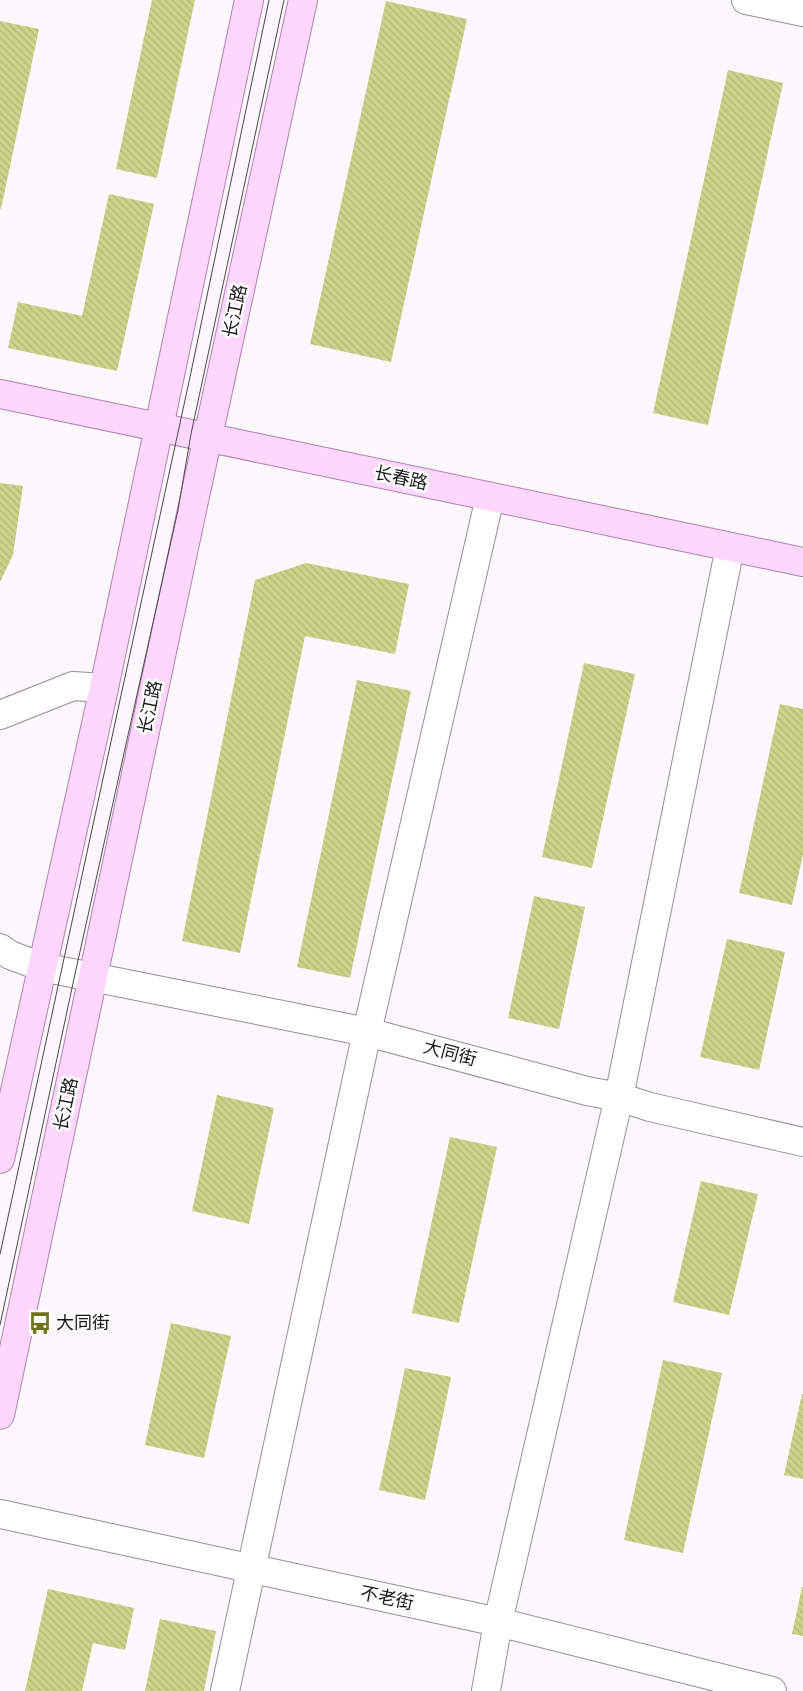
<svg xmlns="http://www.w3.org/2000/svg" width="803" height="1691" font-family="Rubik,'Noto Sans SC',sans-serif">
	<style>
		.building { fill: url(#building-back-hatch) }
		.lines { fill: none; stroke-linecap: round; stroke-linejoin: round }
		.minor-casing { stroke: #939093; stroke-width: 30 }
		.major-casing { stroke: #ae82ae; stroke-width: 30 }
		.minor { stroke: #fff; stroke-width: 28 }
		.major { stroke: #fed6fe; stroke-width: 28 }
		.tram { stroke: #484748; stroke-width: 1 }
		.labels { text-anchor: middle; stroke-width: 5; stroke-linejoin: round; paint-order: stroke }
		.street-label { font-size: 18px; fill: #1a191a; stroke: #fff }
		.poi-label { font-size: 18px; fill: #1a191a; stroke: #fff; text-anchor: start }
	</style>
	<defs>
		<pattern id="building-back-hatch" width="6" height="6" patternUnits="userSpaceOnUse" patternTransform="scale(1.25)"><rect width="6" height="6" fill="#ccd38a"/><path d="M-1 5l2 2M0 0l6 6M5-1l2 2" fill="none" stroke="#afb576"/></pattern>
	</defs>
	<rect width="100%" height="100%" fill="#fbf7fb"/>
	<path class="building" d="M152,0H195L157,178L116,169Z
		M386,1L467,19L391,362L310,344Z
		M0,21L39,29L1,209L0,208Z
		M728,70L783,83L708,425L653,413Z
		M109,194L154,204L117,371L8,348L18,302L82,316Z
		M0,483L23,486L13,555L0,582Z
		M306,563L409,584L395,654L305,636L240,953L182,941L255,580Z
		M584,663L635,674L592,868L542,857Z
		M357,680L411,691L350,978L297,967Z
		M780,704L803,709V854L792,905L739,893Z
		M534,896L585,907L559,1029L508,1018Z
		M727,939L785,952L759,1070L700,1057Z
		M217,1095L274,1108L249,1224L192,1211Z
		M450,1137L497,1147L459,1323L412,1313Z
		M701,1181L758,1194L729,1315L673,1302Z
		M171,1323L231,1336L204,1458L145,1445Z
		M663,1360L722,1373L683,1553L624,1540Z
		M405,1368L451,1377L425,1500L379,1490Z
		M802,1394H803V1479L784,1475Z
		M802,1587H803V1636L792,1634Z
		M48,1589L134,1608L125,1650L93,1643L82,1691H25Z
		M160,1619L216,1631L204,1691H145Z"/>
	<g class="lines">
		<defs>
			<path id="minor" d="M746,0L803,12
				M0,715L73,686L104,688
				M0,948L10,955L42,967L367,1032L587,1091L619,1097L650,1107L803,1142
				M0,1514L498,1622L772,1691
				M225,1691L367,1032L490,497
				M486,1691L498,1622L619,1097L730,547"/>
			<path id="major" d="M0,394C268,448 535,507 803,562
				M0,1159L104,688L249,0
				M0,1415L192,510L303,0"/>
		</defs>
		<use href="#minor" class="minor-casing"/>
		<use href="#major" class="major-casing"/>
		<use href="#minor" class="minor"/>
		<use href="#major" class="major"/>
		<path class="tram" d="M0,1254L190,377L269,0
			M0,1325L75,974L178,510L191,434L284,0"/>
	</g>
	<defs>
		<symbol id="bus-bare" viewBox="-9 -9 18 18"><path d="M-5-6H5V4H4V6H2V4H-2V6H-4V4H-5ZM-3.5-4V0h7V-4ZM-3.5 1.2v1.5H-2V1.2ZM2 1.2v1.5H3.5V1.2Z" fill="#6e731a" stroke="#fff" stroke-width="2.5" paint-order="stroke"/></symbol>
	</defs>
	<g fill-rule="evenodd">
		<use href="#bus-bare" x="24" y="1307" width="32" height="32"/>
	</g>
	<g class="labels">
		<g class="street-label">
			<text transform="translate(235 311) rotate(-78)" y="6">长江路</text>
			<text transform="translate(401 478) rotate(12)" y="6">长春路</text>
			<text transform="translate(150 707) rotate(-78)" y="6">长江路</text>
			<text transform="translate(450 1053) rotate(15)" y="6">大同街</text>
			<text transform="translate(66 1104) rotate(-78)" y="6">长江路</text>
			<text transform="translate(387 1598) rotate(12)" y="6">不老街</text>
		</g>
		<g class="poi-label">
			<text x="56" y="1329">大同街</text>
		</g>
	</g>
</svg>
